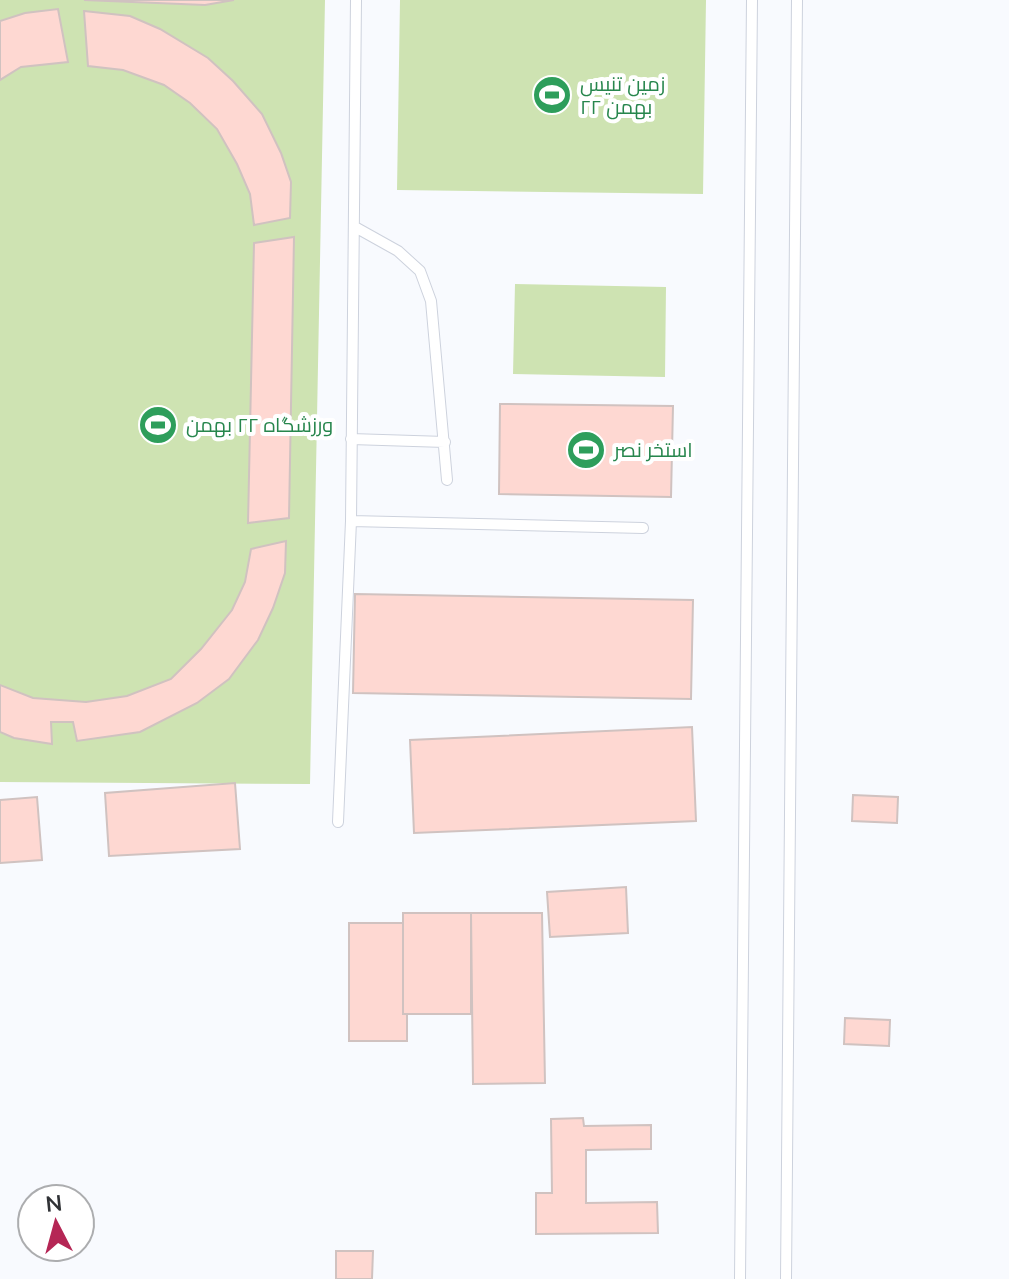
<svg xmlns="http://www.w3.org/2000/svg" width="1009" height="1279" font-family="'Nunito Sans',Cairo,sans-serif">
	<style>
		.green { fill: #cee3b2 }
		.building { fill: #fed8d2; stroke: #d0c2c0; stroke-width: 2 }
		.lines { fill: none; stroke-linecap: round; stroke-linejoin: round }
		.service-casing { stroke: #cdd2dd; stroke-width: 12 }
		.service { stroke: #fff; stroke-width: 10 }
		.labels { text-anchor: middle; stroke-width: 8; stroke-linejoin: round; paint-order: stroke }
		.leisure-label { font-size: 20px; fill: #27864d; stroke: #fff; text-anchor: start }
	</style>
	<rect width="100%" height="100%" fill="#f8fafe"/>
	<path class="green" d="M0,0H325L310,784L0,782Z
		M400,0H706L703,194L397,190Z
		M515,284L666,287L665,377L513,374Z"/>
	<path class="building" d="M84,0H234L205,5Z
		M58,9L68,62L21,67L0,80V21L25,13Z
		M84,11L130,16L160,29L208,58L233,81L262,114L281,153L291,182L290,218L254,225L250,194L237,164L217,129L190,103L164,85L123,70L88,66Z
		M294,237L289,518L248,523L254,243Z
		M500,404L673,406L671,497L499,494Z
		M286,541L285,573L273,608L258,640L229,679L197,703L140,732L77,741L73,722H51L52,744L14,738L0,732V685L33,698L86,702L127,696L171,679L201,649L232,610L245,582L251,549Z
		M355,594L693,600L691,699L353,693Z
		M692,727L696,821L414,833L410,740Z
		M235,783L240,849L109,856L105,793Z
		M853,795L898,797L897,823L852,821Z
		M37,797L42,860L0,863V800Z
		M626,887L628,933L550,937L547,892Z
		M403,913H471V1014H403Z
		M471,913H542L545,1083L473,1084Z
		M349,923H403V1014H407V1041H349Z
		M845,1018L890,1020L889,1046L844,1044Z
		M583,1118L584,1126L651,1125V1149L586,1150V1203L657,1202L658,1233L536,1234V1193H552L551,1119Z
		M336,1251H373L372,1279H336Z"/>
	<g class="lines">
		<defs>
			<path id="service" d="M355,227L398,251L420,271L431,301L447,480
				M351,439L445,442
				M351,521L643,528
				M338,822L351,521L356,0
				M740,1279L752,0
				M786,1279L797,0"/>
		</defs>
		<use href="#service" class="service-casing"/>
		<use href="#service" class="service"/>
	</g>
	<defs>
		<symbol id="stadium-disc" viewBox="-11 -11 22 22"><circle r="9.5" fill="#2e9e5b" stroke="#fff"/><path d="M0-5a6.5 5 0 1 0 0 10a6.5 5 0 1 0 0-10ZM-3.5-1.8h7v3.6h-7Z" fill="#fff"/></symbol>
	</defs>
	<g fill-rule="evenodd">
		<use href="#stadium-disc" x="530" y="73" width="44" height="44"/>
		<use href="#stadium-disc" x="136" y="403" width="44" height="44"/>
		<use href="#stadium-disc" x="564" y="428" width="44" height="44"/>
	</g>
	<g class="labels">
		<g class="leisure-label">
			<text x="580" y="91">زمین تنیس<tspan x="580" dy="23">۲۲ بهمن</tspan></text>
			<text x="186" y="432">ورزشگاه ۲۲ بهمن</text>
			<text x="614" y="457">استخر نصر</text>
		</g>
	</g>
	<g transform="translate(56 1223) rotate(354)"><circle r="38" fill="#ffffff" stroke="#acadaf" stroke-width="2"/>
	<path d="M0-6L14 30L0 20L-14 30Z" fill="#b52655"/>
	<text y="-12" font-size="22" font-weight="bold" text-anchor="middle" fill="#303236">N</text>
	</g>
</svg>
